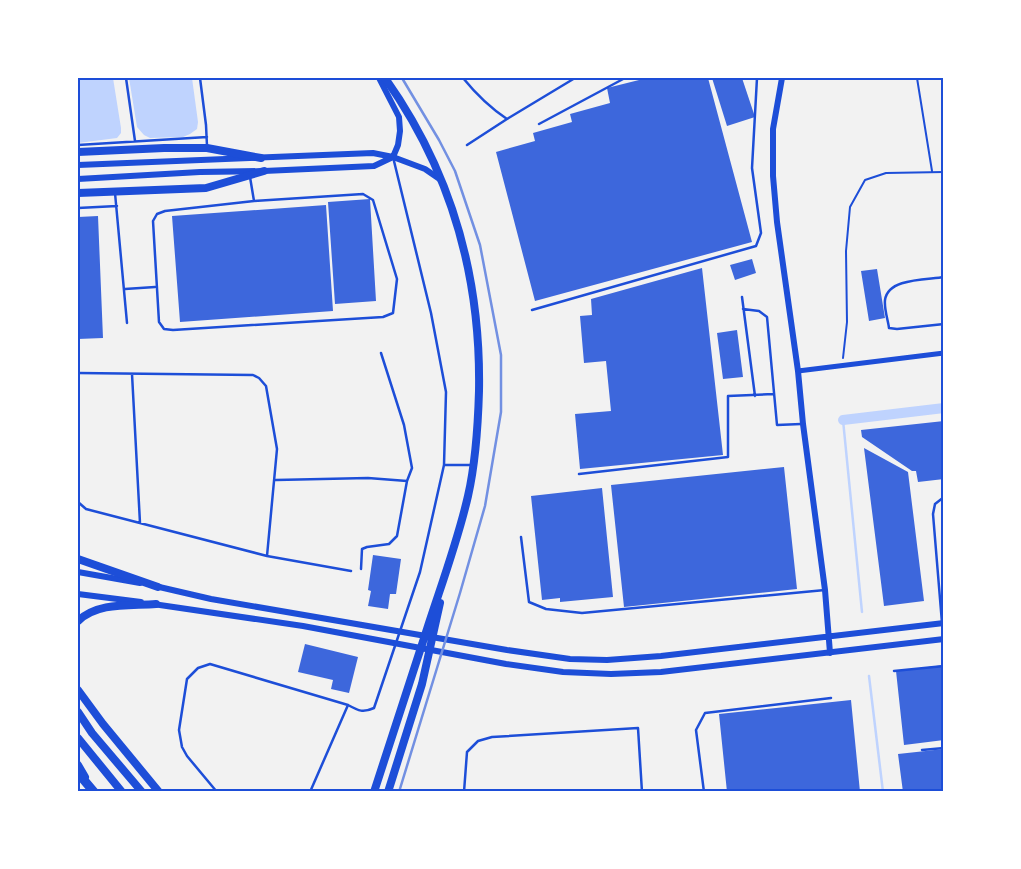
<svg xmlns="http://www.w3.org/2000/svg" width="1021" height="869" font-family="'Roboto Condensed',sans-serif">
	<style>
		.water { fill: #bfd3fe }
		.lines { fill: none; stroke-linecap: round; stroke-linejoin: round }
		.stream { stroke: #bfd3fe; stroke-width: 2.5 }
		.canal { stroke: #bfd3fe; stroke-width: 10 }
		.building { fill: #3d67dc }
		.path { stroke: #1d4ed8; stroke-width: 2 }
		.service { stroke: #1d4ed8; stroke-width: 2.5 }
		.minor { stroke: #1d4ed8; stroke-width: 5 }
		.tertiary { stroke: #1d4ed8; stroke-width: 6 }
		.primary { stroke: #1d4ed8; stroke-width: 8 }
		.motorway { stroke: #1d4ed8; stroke-width: 9 }
		.rail { stroke: #7290e2; stroke-width: 2.5 }
		.neatline { fill: none; stroke: #1d4ed8; stroke-width: 2 }
	</style>
	<rect width="100%" height="100%" fill="#f2f2f2"/>
	<path class="water" d="M82,78H113L121,128V133L117,138L78,143V80Z
		M129,78H192L198,122L197,129L190,134L183,137L150,138L144,135L137,127Z"/>
	<g class="lines">
		<path class="stream" d="M843,420L862,612
			M869,676L883,792"/>
		<path class="canal" d="M843,420L944,408"/>
	</g>
	<path class="building" d="M647,78H708L752,242L535,301L496,152L535,141L533,133L572,122L570,114L610,103L607,88Z
		M712,78H742L755,117L727,126Z
		M370,199L376,301L335,304L328,202Z
		M326,205L333,311L180,322L172,216Z
		M98,216L103,338L78,339V217Z
		M752,259L756,273L735,280L730,265Z
		M702,268L723,455L580,469L575,414L611,411L606,361L584,363L580,316L592,315L591,299Z
		M877,269L885,318L869,321L861,271Z
		M737,330L743,377L723,379L717,333Z
		M944,421V479L918,482L916,471H912L862,437L861,430Z
		M864,448L908,472L924,601L884,606Z
		M784,467L797,589L624,607L611,485Z
		M602,488L613,597L560,602V598L542,600L531,496Z
		M373,555L401,559L396,594H390L388,609L368,606L371,591L368,590Z
		M305,644L358,657L349,693L331,689L333,680L298,672Z
		M944,665V740L904,745L896,671Z
		M851,700L860,792H727L719,714Z
		M944,749V792H903L898,754Z"/>
	<g class="lines">
		<path class="path" d="M917,78L932,171
			M843,358L847,322L846,251L850,207L865,180L886,173L944,172"/>
		<path class="service" d="M126,78L135,141
			M200,78L206,125L207,146
			M463,78C476,94 489,107 507,119L575,78
			M539,124L625,78
			M78,145L207,137
			M467,145L507,119
			M250,177L254,201
			M115,193L127,323
			M363,194L373,200L397,279L393,313L383,317L173,330L164,329L159,322L153,221L157,214L165,211L254,201Z
			M78,208L117,206
			M944,277C926,280 888,278 885,300C884,309 888,320 889,328L897,329L944,324
			M125,289L155,287
			M742,297L755,396
			M743,309L759,311L767,317L777,425L801,424
			M532,310L756,246L761,233L752,168L757,78
			M381,353L404,425L412,468L407,481
			M78,373L253,375L259,378L266,386L277,449L267,556
			M132,374L140,523
			M444,465H472
			M579,474L728,457V396L773,394
			M276,480L368,478L407,481L397,536L389,544L367,547L362,549L361,569
			M78,502L86,509L267,556L351,571
			M521,537L529,602L546,609L582,613L825,590
			M942,623L933,514L935,504L944,497
			M894,671L944,666
			M922,750L944,748
			M217,792L187,756L182,747L179,730L187,679L198,668L210,664L348,705C359,711 363,713 374,708L420,572L444,465L446,392L431,313L393,157
			M310,792L348,705
			M464,792L467,752L478,741L492,737L638,728L642,792
			M704,792L696,730L705,713L831,698"/>
		<path class="minor" d="M798,371L944,353"/>
		<path class="tertiary" d="M782,78L773,129V176L777,222L798,371L803,424L825,590L830,653
			M78,165L373,153L393,157L425,169L441,180
			M78,179L200,172L264,171L374,166L393,157L398,145L400,131L399,117L379,78
			M78,572L140,583
			M155,586L211,599L507,650L570,659L607,660L661,656L944,623
			M78,594L141,602
			M153,604L303,626L506,664L563,672L611,674L661,672L944,639"/>
		<path class="primary" d="M78,152L164,148H207L261,158
			M78,193L206,188L264,171
			M78,559L158,587
			M78,621C98,602 129,606 156,604
			M78,690L103,724L159,792
			M78,712L92,733L142,792
			M78,738L122,792
			M78,765L85,777
			M374,792C392,736 410,681 428,626C442,583 458,540 468,496C476,461 478,426 479,391C481,277 451,171 385,78
			M388,792L422,684L440,603"/>
		<path class="motorway" d="M78,773L94,792"/>
		<path class="rail" d="M399,792L460,593L485,506L501,412V355L480,245L455,171L439,140L402,78"/>
	</g>
	<rect width="1021" height="869" fill="none" stroke="#ffffff" stroke-width="158"/>
	<rect x="79" y="79" width="863" height="711" class="neatline"/>
</svg>
